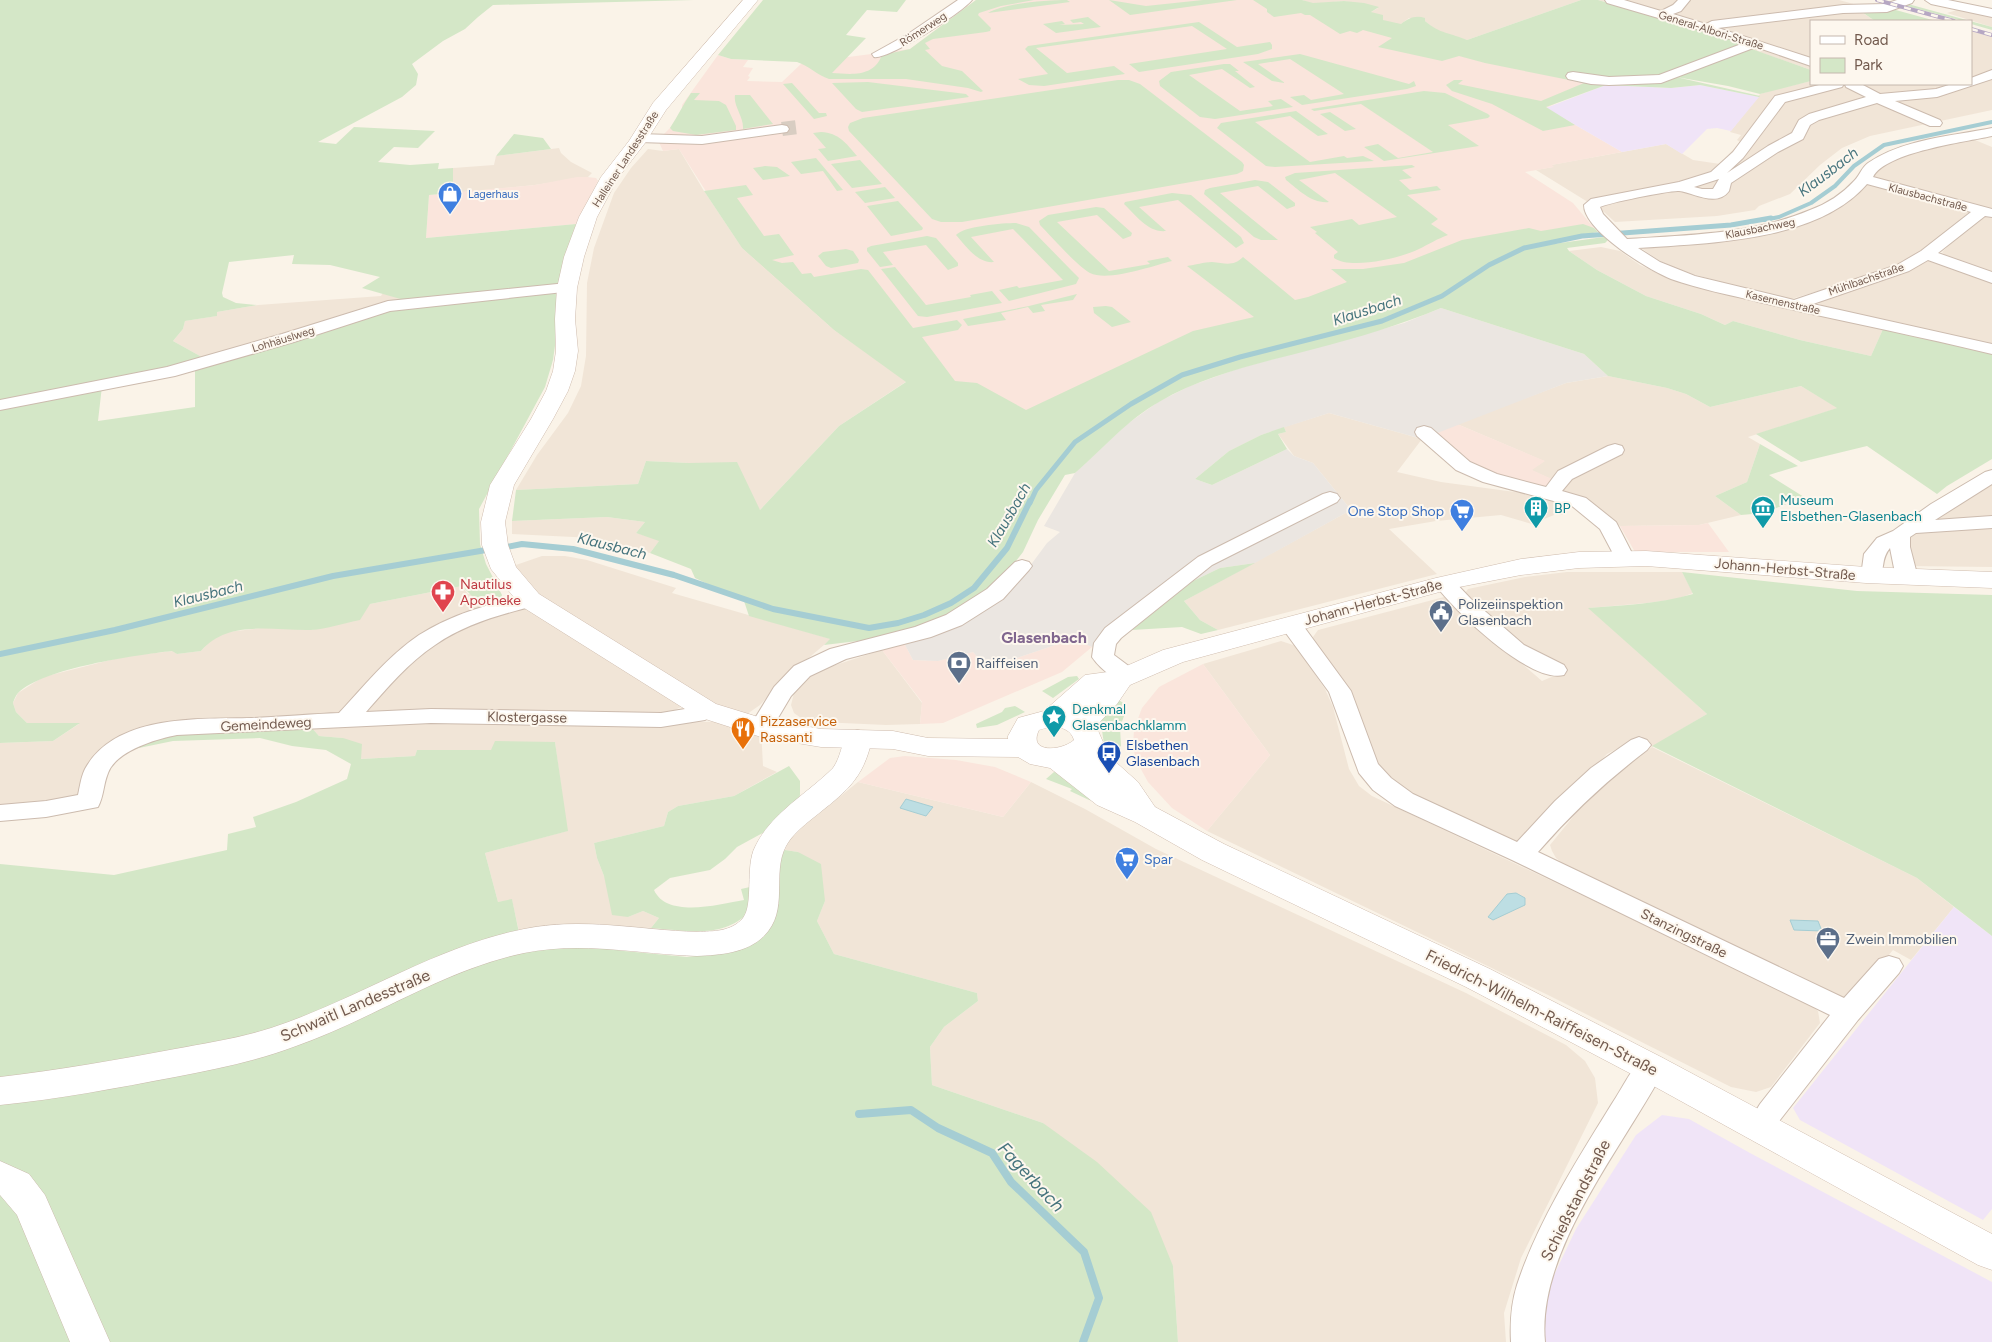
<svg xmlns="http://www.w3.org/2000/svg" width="1992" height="1342" font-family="Figtree,sans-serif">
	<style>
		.residential { fill: #f1e5d7 }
		.commercial { fill: #fae5dc }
		.industrial { fill: #ebe6e1 }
		.education { fill: #f0e4f7 }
		.green { fill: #d4e7c7; fill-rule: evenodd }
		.water { fill: #bddee3; stroke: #a5cdd3 }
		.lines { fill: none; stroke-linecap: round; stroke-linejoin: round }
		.stream-far3 { stroke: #a5cdd3; stroke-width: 4 }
		.stream-far2 { stroke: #a5cdd3; stroke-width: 5 }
		.stream-far1 { stroke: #a5cdd3; stroke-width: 6 }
		.stream { stroke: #a5cdd3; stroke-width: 8 }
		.minor-tunnel { stroke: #d8cdc2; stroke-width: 14; stroke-dasharray: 14 7; stroke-linecap: butt }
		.minor-casing { stroke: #ccbbae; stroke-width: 2 }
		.tertiary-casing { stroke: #ccbbae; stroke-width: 1 }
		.secondary-casing { stroke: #d0bdaf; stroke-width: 1 }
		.minor { fill: #fff; fill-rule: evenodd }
		.tertiary { fill: #fff; fill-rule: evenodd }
		.secondary { fill: #fff; fill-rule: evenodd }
		.rail-casing { stroke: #b6a7c3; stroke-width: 4 }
		.rail { stroke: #fdf7ee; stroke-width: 2.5; stroke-dasharray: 7; stroke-linecap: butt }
		.labels { text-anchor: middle; stroke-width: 4; stroke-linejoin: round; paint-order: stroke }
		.far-street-label { font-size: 11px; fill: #725a4e; stroke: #fdf7ee }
		.far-shop-label { font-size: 11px; fill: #366cbe; stroke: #fdf7ee; text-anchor: start }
		.culture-label { font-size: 14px; fill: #0d838f; stroke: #fdf7ee; text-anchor: start }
		.shop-label { font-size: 14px; fill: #366cbe; stroke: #fdf7ee; text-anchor: end }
		.street-label { font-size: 14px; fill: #725a4e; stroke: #fdf7ee }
		.health-label { font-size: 14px; fill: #be3a42; stroke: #fdf7ee; text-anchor: start }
		.service-label { font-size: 14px; fill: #4e5e75; stroke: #fdf7ee; text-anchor: start }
		.food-label { font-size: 14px; fill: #c56008; stroke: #fdf7ee; text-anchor: start }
		.transit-label { font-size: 14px; fill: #164399; stroke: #fdf7ee; text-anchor: start }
		.water-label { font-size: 15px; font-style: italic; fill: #46747d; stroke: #fdf7ee }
		.quarter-label { font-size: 16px; font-weight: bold; fill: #80668e; stroke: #fdf7ee }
		.near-street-label { font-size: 16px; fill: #725a4e; stroke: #fdf7ee }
		.near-water-label { font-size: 18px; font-style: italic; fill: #46747d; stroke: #fdf7ee }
	</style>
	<rect width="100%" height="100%" fill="#faf3e8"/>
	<path class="residential" d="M1302,0H1581L1467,40L1449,36L1433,28L1425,21L1409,18L1401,24H1394L1382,20L1371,12L1378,8L1344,1L1313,4Z
		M1598,0H1839L1861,6L1860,11L1875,21H1811V70L1748,48L1753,45Z
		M1964,8L1992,14V27L1947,13Z
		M1971,31L1992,37V110L1870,136L1842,148L1820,165L1790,194L1759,206L1755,210L1717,216L1615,222L1604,212L1536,170L1553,167L1551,165L1666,144L1693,160L1720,164L1740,142L1737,140L1741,135L1730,132L1760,94L1773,90L1811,81V84H1971Z
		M1966,140H1975L1992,147V210L1881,181L1871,174L1903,155Z
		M559,148L561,153L571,162L592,173L588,177L535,185L453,193V168L494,165L496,156Z
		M648,149L663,151L679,149L704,191L742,248L834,330L907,381L839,426L760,510L689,463L646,461L638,484L516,490L537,455L568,413L581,386L586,356L587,283L594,248L614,193L631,168Z
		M1871,184L1970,211L1937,241L1890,270L1791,299H1782L1682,271L1660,261L1641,248L1781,228L1865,185Z
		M1992,215V274L1947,257L1942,252L1980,216Z
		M1601,247L1620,251L1640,265L1668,278L1883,329L1871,356L1800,340L1733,321L1725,325L1701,314L1646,296L1597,270L1569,251Z
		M1928,261H1936L1992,281V344L1822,306L1817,302L1819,299L1892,277Z
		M383,293L413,302L209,361L173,341L183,329L185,321L216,316L217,312L258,305L381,296Z
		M1608,376L1667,388L1686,394L1710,407L1801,386L1838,408L1748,437L1760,444L1747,482L1715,496L1741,515L1699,525L1620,526L1599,510L1543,487L1553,480L1531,470L1544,461L1457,424L1566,383Z
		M1329,413L1422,439L1397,472L1441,482L1529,494L1566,503L1564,515H1554L1532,524L1501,515L1436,521L1389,529L1437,574L1218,630L1200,620L1184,601L1351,510L1313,463L1294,456L1278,434L1286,432L1284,427Z
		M1992,476V567L1905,566L1900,547L1912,527Z
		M607,517L645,522L636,533L660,540L650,553L594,538L512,534V521Z
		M542,556H565L587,560L676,588L672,593L831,639L785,678L760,705L737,721L761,728L763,766L777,772L734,796L678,806L668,812L664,826L594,843L597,858L604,876L628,917L643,911L659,918L651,928L605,926L520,936L512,900L498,902L485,853L567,831L555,742L491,750H417L415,756L360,759L343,738L319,736L311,727L397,720L640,724L735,721L691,702L661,717L345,714L139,731L76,796L61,802L0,808V743L53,741L79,724L27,723L16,712L13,703L18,693L43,677L126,656L173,651L177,654L201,651L210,641L227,632L270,627L312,630L370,604L462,586L468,594L491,593L498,600L501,599L507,606L529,600L504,569Z
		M1567,572H1682L1693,593L1677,599L1647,603L1589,608L1707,714L1652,747L1917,878L1954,907L1911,960L1893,950L1855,995L1844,997L1828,993L1568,868L1556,858L1552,851L1550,845L1598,786L1652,747L1641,736L1607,754L1526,839L1517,842L1508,841L1415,798L1393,783L1376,763L1315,645L1313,637L1318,630L1444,597L1542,681L1568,670L1502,632L1465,597V593L1468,589L1525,577Z
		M1281,641L1296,646L1325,689L1333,707L1349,769L1359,786L1372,796L1806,1001L1818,1011L1820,1023L1771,1087L1756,1092L1731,1087L1548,995L1207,831L1270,755L1203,664Z
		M882,650L922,703L920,724L886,725L820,722L801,718L794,713L791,705L794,693L804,678L820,670Z
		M858,782L1003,817L1031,782L1085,809L1156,849L1466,993L1566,1045L1585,1061L1595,1078L1598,1103L1521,1258L1504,1313L1506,1342H1178L1173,1266L1043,1123L932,1085L930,1047L944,1027L978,1001L977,993L834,954L817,921L825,901L798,852L785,850L791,836Z"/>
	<path class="commercial" d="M976,0H1266L1599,83L1546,108L1622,152L1552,165L1554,167L1525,172L1573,203L1594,228L1507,244L994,443L834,330L763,267L742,248L679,149L663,151L658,140L670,128L682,110V105L718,55L731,59L748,60L743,67L753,68L748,76L750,77L747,81L782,82L802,63L910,49Z
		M577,177H587L596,178L598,181L576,224L426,238L429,195L535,185Z
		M1457,424L1545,461L1532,470L1554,480L1543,487L1508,479L1471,462L1435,433Z
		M1708,523L1729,552H1635L1620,526L1699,525Z
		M1073,639L1092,647L1062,672L943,723L920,724L922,702L882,650L904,643L913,660L938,661L973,652L987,668Z
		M1203,664L1270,755L1207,831L1172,808L1148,782L1137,762L1133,748L1134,729L1142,708L1159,687Z
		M905,756L956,760L995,767L1031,782L1003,817L858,782L890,758Z"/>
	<path class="industrial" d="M1441,308L1584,354L1608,376L1566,383L1422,439L1329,413L1261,435L1229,451L1195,479L1212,485L1287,449L1294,456L1313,463L1351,510L1255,563L1220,568L1193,581L1179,576L1092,647L1073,639L987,668L973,652L938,661L913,660L904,643L1030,566L1047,543L1060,532L1044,526L1075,473L1126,425L1158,402L1190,386L1237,369L1404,323Z"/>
	<path class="education" d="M1606,85L1671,88L1700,85L1759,97L1731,131L1717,128L1707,129L1682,154L1666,144L1622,152L1546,108Z
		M1954,907L1992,936V1209L1983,1220L1800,1120L1793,1108Z
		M1662,1115L1689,1119L1750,1153L1992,1282V1342H1544L1545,1294L1576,1229L1636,1135Z"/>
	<path class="green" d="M0,0H694L493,5L478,17L465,29L443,41L412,64L418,74L416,85L402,97L318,142L336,144L354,127L435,131L418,148L394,147L378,162L410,165L439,163L438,169L453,168V193L429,195L426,238L576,224L569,246L553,360L545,387L479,509L480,544L486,564L502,595L501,599L498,600L491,593L476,600L462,586L370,604L360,620C344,623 327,629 311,630C273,631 228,619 201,651L177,654L172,651C137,655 43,668 18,693C16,695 14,700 13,703L16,712L27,723H80L53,741L0,743ZM294,255L292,264L330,265L380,277L362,288L411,302L209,361L173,341L183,329L185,321L217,316V312L257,305L236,303L223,297L222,293L229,262ZM195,369V407L98,421L102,386Z
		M763,0H906L897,12L867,10L846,35L866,38L832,73C851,74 873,78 882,55L910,49L976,0H1034L1001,6L979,13L978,15L991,28L990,31L986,32L933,39L925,43L930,49L925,50L942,66L962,71L983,91L981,92L968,88L906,79H829C817,75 809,66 797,62L731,59L718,55Z
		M1067,0L1070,2L988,13C1003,3 1048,0 1067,0Z
		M1109,0L1146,6L1203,0H1237L1130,15Z
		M1253,0H1302L1313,3L1344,1L1364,3L1379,7L1371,12L1383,15V20L1401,24C1409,18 1415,15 1425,18V21C1440,34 1451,33 1467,40L1581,0H1598L1755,46L1749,48L1811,70V81L1760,94L1728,86L1676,77L1760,96L1759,97L1700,85L1671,88L1606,85L1546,107L1575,125L1543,131L1492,104L1452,91L1446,85L1454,80H1463L1458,84L1541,101L1584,83L1485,63L1459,56L1442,61L1378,47L1392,38L1363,30L1357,33L1350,31L1340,34L1310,15H1305L1301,13L1274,17L1267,12V9Z
		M1908,4L1992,27V30L1971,24V21H1963L1903,5Z
		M1892,9L1936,21H1875L1859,10Z
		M1088,17L1101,27L1056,33L1043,24L1062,21L1065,24L1059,25L1084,24L1081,22L1073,23L1070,20Z
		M1199,22L1237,47L1270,42L1272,45V49L1258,54L1139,72L1129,64L1227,49L1192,26L1036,48L1067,73L1114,66L1125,74L1044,86L1029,85L1018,79L1048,74L1025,49L1028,46Z
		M1300,54L1409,84L1414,81L1416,86L1407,89L1302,105L1290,97L1304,95L1311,100L1344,94L1290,59L1258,64L1285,83L1272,81L1243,62Z
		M1224,64H1230L1239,71H1235L1255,87L1250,88L1222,69L1189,75L1240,111L1273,106L1268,101L1281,99L1293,107L1215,119L1200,117L1160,86L1159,81L1171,72Z
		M1118,80H1129L1140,84L1242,162L1244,165L1243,171L1237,174L962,222H941L932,219L849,131L848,127L850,123L863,118Z
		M868,82L966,94L969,97L862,112L856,109L832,83Z
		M792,83L819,113H826L827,116L814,119L783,84Z
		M1424,91L1445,93L1488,114L1490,116L1488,118L1448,125L1479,146L1384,161L1364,147L1378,144L1398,158L1433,152L1361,104L1314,111L1311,109Z
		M691,93H700L694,100L719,101L726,105L736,126V130L696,135L673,131L670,128C678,116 683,104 691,93Z
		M735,95H750L773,124L743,129C744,117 733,106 735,95Z
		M1296,111L1328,134L1318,136L1290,116L1255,122L1310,162L1344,156L1347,158L1363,156L1374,161L1275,167L1266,166L1217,128L1221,123Z
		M1330,112L1356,129L1345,131L1320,114Z
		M821,132C839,133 846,143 857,156L828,161L818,149L826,148L813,133Z
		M514,134L543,138L551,149L496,156Z
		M816,158L843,190L837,191L823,171L801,174L791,162Z
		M860,160L882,184L852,188L831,164Z
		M1412,165L1415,167L1402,170L1412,178L1399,180L1410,190L1437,186L1441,190L1407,195L1438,219L1431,224L1448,235C1437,239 1429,244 1419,249C1401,258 1351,270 1334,258V255L1338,252L1315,233L1317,232L1310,227L1352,219L1359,225L1397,217L1335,173L1299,180L1329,202C1312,204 1299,190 1286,180L1285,177L1295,173Z
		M765,166L777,167L790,176L763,180L753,168Z
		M1255,180L1268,182L1295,203V206L1287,209L1258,186L1220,193L1278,240H1261L1254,237L1204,194L1205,190L1210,188Z
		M746,185L753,195L737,198L764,236L779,234L794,255L772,260L782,263L793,262L802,274L811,273L814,277L861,269L868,270L913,328L957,320L962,325L958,330L922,337L955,381L977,383L1026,410L1193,331L1254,317L1187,266C1195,265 1204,262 1212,262C1225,263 1233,267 1243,257L1295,300L1308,297L1347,282L1331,269H1363L1404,263L1462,240L1529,228L1541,231L1583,224L1594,228L1598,232L1548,241L1553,244L1604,237L1608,240L1605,243L1567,248L1569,251L1597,270L1646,296L1701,314L1725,325L1733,321L1800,340L1871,356L1883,329L1992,353V459L1947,486L1937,494L1867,446L1801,462L1756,434L1837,408L1801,386L1710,407L1686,394L1667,388L1608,376L1584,354L1441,308C1400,325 1357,338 1314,349C1261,363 1207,374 1159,402C1127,420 1103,449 1075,473L1065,475L1038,520L1023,552L997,585L951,616L875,639L824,645L830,639L749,616L744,601L695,578L691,569L650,553L659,541L636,533L645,522L607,517L512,521L516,490L638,484L646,461L689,463L737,462L760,510L839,426L906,382L834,330L742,248L704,191Z
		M885,187L895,198L865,203L855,192Z
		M1172,193L1191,195L1241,237L1244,243L1236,248L1178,200L1139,207L1166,231C1148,233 1136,215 1124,204L1125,202Z
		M898,201L923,228L922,230L891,236L867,206Z
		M1096,207L1104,208L1132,233L1131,236L1123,239L1097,215L1057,222L1109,271L1150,264L1147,261L1168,257L1172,261C1152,266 1108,282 1090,273C1078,267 1051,236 1040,225L1039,221L1048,215Z
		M1016,223L1029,227L1072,271L1079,278L1076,284L1009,301L999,290L1017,286L1019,288L1063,280L1013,229L971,237L994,262C978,264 966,246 956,235C964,226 1003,223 1016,223Z
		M927,236L936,238L958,263V266L948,270L926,245L883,252L893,265L880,267L867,251V248L871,246Z
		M846,249L853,251L859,260L858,263L831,268L826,266L818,256L823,252Z
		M895,267L926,305L971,297L970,295L992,291L1002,303L927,317L918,316L881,269Z
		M1077,294L1073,300L1041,305L1045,311L1033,313L1028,307L1001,313L1006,320L968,326L963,319L1029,306Z
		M1106,306L1112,307L1131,322L1112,327L1094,313L1093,307Z
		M1284,427L1286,432L1278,434L1287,449L1212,485L1195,479L1229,451L1261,435Z
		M1760,444L1798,466L1769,475L1804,497L1764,513L1741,515L1715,496L1747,482Z
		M1255,563L1184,601L1200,620L1218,630L1201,634L1182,627L1132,630L1193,581L1220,568Z
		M1682,572L1857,591L1992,595V936L1917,878L1652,746L1707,714L1588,608C1623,605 1659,604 1693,594Z
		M1077,676L1079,679L1053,698L1042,691L1068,677Z
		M1115,698L1127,705V708L1120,727L1121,746L1114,751L1110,743L1104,744L1100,717Z
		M1015,706L1025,712L997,725L977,728L976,724L1002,712L1005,708Z
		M311,727L319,736L343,738L362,744L361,759L415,756L417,750H491L495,741L555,742L568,831L485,853L498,902L512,899L523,952L545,948L598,947L624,951L687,957L723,953L779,855L785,850L798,852L821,864L825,901L817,921L834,954L977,993L978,1001L944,1027L930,1047L932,1085L1043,1123L1097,1162L1151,1212L1173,1266L1178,1342H0V864L114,875L227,850L228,834L256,827L253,817L296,802L347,779L351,764L326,750L292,746L260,738L173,741L134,749L125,748L162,735Z
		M789,766L800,781V795L795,810L781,823L737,847L725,859L710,870L670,878L654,890C667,919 720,904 744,900L741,889L750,887V911C723,940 686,930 651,928L659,918L643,911L628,917L612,915L604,876L597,858L594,843L664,826L668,812L678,806L734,796Z
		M1054,772L1065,774L1095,801L1089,800L1070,791L1072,789L1046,779Z"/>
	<path class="water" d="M906,799L933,807L926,816L900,808Z
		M1516,893L1525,898V905L1493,920L1488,917L1507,894Z
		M1790,920L1818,921L1822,931L1794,930Z"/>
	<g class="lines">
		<path class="stream-far3" d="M1764,220L1779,217L1811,203L1835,186L1854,166L1884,145L1992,122"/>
		<path class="stream-far2" d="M1030,503L1036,490L1075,442L1131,404L1182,375L1240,357L1382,321L1442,296L1489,265L1524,248L1582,236L1731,225L1771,218"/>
		<path class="stream-far1" d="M502,548L522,544L573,549L674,575L773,609L869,628L898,623L924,615L951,603L974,588L1007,548L1030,501
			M0,654L115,630L333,576L492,549"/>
		<path class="stream" d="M859,1114L911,1110L938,1128L992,1153L1011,1182L1084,1252L1099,1298L1083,1342"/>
		<path class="minor-tunnel" d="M782,129L798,127"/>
		<defs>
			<path id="minor" d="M958,0H972C962,13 888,60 874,57L872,54L908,34Z
				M1605,0H1624L1661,11L1673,5L1678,0H1690L1681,11L1673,14L1706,24L1712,21L1843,5L1885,4L1897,0H1914L1912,3L1887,12L1843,13L1718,28L1811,58V66L1756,47L1661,83L1609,85L1591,84L1568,79L1566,76L1568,73L1573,72L1609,77L1659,75L1744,43L1607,3Z
				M1925,0H1948L1992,9V17L1931,4Z
				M1992,70V79L1937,97L1895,101L1940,120L1942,123L1940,126H1930L1877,103L1819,120L1810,125L1803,139L1778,152L1731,183L1729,191C1717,208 1692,192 1679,191C1671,190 1608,203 1600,207L1603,214L1627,239C1688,235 1753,234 1810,210C1827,204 1842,194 1854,181C1860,175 1862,167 1868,163C1903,139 1952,136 1992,128V136C1965,142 1886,152 1873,177L1992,209V217L1985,216L1938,253L1992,272V283L1928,260L1909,271L1813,304L1992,344V354C1915,335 1836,320 1759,302C1730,295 1699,289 1671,279C1649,270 1584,231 1584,205L1591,199L1679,182L1711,172L1733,152L1775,96L1823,84H1844L1842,87L1785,102L1743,158L1727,173L1768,146L1792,133L1799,120L1809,114L1866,97L1846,87L1845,84H1861L1880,94L1936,89L1952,84H1971V78ZM1719,179L1713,189H1702L1694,187ZM1867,184L1971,212L1921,251L1897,265L1794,300L1695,276L1660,262L1638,248C1709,243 1817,242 1867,184Z
				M782,125L787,126L789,129L787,132L702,144L639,142L632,138L639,134L702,136Z
				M567,283L573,285L575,288L573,291L390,311L294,342L175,376L0,410V400L167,367L282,334L388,301Z
				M1424,426L1431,428L1470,462L1497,474L1546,487L1558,471L1608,446L1615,444L1622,446L1624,450L1622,454L1572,479L1562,491L1586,498L1616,522L1635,559L1632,563L1625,565L1618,563L1600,529L1572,506L1483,482L1456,470L1417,436L1415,432L1417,428Z
				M1992,470V484L1935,520L1992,516V528L1916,533L1910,537V547L1918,578L1914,582L1907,584L1900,582L1896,578L1890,548C1880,560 1886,569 1878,580L1871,582L1864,580L1861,576L1864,554L1877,538L1893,531L1931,504L1985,472Z
				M1330,492L1337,494L1340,498L1337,502L1212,565L1121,638L1116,644L1114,655L1134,670L1137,675L1134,680C1118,684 1101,670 1092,657L1094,643L1105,628L1198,557L1323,494Z
				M1022,560L1029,562L1032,566L1029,570L1003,599L962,625L931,637L846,659L810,676L791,696L769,733L761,735L753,733L749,728L774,687L794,666L830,649L915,627L946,615L987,589L1015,562Z
				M1445,577L1452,579L1471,599L1524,645L1564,665L1567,670L1564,675C1530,684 1453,610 1434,583L1438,579Z
				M530,594L538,595L541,600L538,605C502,614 465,624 435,645C408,663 387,688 366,712L431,709L661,713L691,708L706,703L714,705L718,710L714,715L705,720L661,727L431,723L177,735C156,739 116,751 108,773C103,785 104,796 98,807L46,817L0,821V805L46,801L78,795C80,786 81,777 85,769C115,714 199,719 252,718C281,717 310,714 339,713C364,686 388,656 419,635C452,614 492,603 530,594Z
				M1291,618L1299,620L1351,691L1378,764L1391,778L1413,794L1517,842L1555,801L1591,768L1631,740L1639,737L1647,740L1651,745L1647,750C1605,782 1573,812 1538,852L1844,998L1879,959L1889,956L1899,959L1903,966L1899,973L1858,1020L1780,1120L1772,1136L1761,1139L1750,1136L1746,1127L1760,1104L1830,1015L1512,860L1395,806L1373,790L1359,773L1329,692L1280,625L1283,620Z
				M1651,1057L1661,1060L1665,1068C1624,1146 1536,1251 1545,1342H1511C1510,1323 1511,1304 1517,1285C1538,1221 1577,1160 1613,1102C1620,1092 1632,1068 1640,1061C1643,1059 1648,1058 1651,1057Z"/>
			<path id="tertiary" d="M858,730L868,732L872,739C863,781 844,793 813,818C803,826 792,835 786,846C771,874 790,910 764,936C747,953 720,955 697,956C639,954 581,941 524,953C443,970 373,1019 296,1046C257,1061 216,1069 175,1077C117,1088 59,1099 0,1105V1077C59,1070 117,1060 175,1049C207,1043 240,1038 271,1028C357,1000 434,947 524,929C581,917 640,930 697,932C714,931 731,932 743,918C754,904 745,866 755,847C771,813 807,794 833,768C841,757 841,744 848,732Z
				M0,1161L29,1174L45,1195L110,1342H70L17,1215L0,1195Z"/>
			<path id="secondary" d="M743,0H758L666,110L645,143L618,178L597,217L584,257L577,288L575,319L578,351L575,371L568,391L553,419L514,485L505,522L508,545L516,567L539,594L716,704L765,719L821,729L893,731L928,738L1008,739V736L1018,718L1044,711L1085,675L1115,671L1163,650L1436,578L1521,559L1579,552L1646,551L1866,567L1992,572V588L1866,583L1646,566L1579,568L1521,575L1454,588L1183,662L1130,685L1117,704L1096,726L1103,742L1100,748L1138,782L1155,807L1224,844L1490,969L1663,1058L1992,1234V1270L1978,1265L1639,1078L1466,987L1202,860L1135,822L1097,805L1050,768L1030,764L1018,757L928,756L893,749L821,747L761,737L696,716L521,606L491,569L482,545L481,522L490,485L531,419L546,391L553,371L556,351L555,319L557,288L564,257L579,217L601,177L629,141L653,103ZM1054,726C1063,728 1071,730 1074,740C1062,751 1027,754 1039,730Z"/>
		</defs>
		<use href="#minor" class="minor-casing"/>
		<use href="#tertiary" class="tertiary-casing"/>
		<use href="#secondary" class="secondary-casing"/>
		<use href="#minor" class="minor"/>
		<use href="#tertiary" class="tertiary"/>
		<use href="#secondary" class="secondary"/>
		<defs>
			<path id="rail" d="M1877,0L1954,21
				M1971,29L1992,35"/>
		</defs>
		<use href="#rail" class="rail-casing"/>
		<use href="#rail" class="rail"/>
	</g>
	<defs>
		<symbol id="shop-pin" viewBox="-11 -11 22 30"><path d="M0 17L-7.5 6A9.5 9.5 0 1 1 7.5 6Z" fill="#3f7fe0" stroke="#fdf7ee"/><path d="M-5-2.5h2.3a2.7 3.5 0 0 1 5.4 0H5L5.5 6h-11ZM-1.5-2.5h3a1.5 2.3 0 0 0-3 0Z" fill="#fff"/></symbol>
		<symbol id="building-pin" viewBox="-11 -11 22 30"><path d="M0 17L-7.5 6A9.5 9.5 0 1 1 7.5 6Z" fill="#0f9aa8" stroke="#fdf7ee"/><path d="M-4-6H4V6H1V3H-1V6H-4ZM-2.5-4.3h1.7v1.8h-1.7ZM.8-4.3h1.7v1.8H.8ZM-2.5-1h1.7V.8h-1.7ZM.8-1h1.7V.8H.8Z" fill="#fff"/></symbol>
		<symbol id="museum-pin" viewBox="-11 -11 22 30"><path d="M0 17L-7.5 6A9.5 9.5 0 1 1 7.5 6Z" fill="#0f9aa8" stroke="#fdf7ee"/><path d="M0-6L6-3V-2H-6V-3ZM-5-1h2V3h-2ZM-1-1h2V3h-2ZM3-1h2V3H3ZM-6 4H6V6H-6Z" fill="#fff"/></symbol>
		<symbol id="supermarket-pin" viewBox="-11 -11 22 30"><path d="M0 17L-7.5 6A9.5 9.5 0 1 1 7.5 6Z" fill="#3f7fe0" stroke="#fdf7ee"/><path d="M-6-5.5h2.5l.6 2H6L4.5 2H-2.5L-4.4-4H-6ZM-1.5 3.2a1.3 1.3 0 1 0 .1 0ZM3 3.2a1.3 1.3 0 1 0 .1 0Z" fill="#fff"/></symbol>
		<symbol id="pharmacy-pin" viewBox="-11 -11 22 30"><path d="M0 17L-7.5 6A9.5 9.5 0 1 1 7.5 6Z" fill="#e0444e" stroke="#fdf7ee"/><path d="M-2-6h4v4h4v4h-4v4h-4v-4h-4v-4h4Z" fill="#fff"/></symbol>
		<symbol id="civic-pin" viewBox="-11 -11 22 30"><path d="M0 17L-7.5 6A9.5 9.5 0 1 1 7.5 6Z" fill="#5c6f8a" stroke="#fdf7ee"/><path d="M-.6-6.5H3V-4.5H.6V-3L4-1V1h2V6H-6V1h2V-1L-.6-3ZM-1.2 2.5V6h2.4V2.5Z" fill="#fff"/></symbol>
		<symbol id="bank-pin" viewBox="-11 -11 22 30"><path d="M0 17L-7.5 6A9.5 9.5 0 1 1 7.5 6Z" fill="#5c6f8a" stroke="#fdf7ee"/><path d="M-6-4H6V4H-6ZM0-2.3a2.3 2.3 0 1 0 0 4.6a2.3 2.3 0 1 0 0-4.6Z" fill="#fff"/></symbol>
		<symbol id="sight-pin" viewBox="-11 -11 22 30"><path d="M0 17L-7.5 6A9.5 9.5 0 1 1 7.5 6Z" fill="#0f9aa8" stroke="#fdf7ee"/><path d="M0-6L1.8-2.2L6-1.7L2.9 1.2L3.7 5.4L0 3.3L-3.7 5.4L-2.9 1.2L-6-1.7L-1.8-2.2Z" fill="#fff"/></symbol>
		<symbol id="restaurant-pin" viewBox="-11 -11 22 30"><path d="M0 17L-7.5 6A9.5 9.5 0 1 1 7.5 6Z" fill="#e8710a" stroke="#fdf7ee"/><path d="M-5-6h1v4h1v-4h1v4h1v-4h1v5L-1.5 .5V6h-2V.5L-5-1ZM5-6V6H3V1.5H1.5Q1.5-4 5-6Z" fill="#fff"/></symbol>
		<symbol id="bus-pin" viewBox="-11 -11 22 30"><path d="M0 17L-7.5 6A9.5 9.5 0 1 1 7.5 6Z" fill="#1a4fb4" stroke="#fdf7ee"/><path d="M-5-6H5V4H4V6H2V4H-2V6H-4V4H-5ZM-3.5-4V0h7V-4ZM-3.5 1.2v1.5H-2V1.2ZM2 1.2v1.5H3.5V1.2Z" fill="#fff"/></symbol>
		<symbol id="office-pin" viewBox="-11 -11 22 30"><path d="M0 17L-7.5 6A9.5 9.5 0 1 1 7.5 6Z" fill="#5c6f8a" stroke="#fdf7ee"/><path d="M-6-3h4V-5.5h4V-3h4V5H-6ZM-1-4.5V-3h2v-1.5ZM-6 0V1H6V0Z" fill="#fff"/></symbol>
	</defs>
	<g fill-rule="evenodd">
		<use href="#shop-pin" x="436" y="180" width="28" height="38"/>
		<use href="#building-pin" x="1522" y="494" width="28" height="38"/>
		<use href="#museum-pin" x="1749" y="494" width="28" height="38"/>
		<use href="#supermarket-pin" x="1448" y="497" width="28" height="38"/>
		<use href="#pharmacy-pin" x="429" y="578" width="28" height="38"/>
		<use href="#civic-pin" x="1427" y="598" width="28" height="38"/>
		<use href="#bank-pin" x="945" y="649" width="28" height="38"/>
		<use href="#sight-pin" x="1040" y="703" width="28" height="38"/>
		<use href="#restaurant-pin" x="729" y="715" width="28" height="38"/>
		<use href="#bus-pin" x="1095" y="739" width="28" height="38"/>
		<use href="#supermarket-pin" x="1113" y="845" width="28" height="38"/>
		<use href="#office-pin" x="1814" y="925" width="28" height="38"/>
	</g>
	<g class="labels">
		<g class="far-street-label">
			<text transform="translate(923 29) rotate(-33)" y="4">Römerweg</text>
			<text transform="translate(1711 30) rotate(17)" y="4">General-Albori-Straße</text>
			<text transform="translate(625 159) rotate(-57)" y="4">Halleiner Landesstraße</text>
			<text transform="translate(1928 197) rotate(15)" y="4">Klausbachstraße</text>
			<text transform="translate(1760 228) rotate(-11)" y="4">Klausbachweg</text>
			<text transform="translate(1866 279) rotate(-19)" y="4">Mühlbachstraße</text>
			<text transform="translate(1783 302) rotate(13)" y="4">Kasernenstraße</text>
			<text transform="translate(283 339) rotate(-17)" y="4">Lohhäuslweg</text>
		</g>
		<g class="far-shop-label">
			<text x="468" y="198">Lagerhaus</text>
		</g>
		<g class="culture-label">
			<text x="1780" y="505">Museum<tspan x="1780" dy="16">Elsbethen-Glasenbach</tspan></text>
			<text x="1554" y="513">BP</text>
			<text x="1072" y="714">Denkmal<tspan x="1072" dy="16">Glasenbachklamm</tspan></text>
		</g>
		<g class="shop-label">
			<text x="1444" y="516">One Stop Shop</text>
			<text x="1144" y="864" text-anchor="start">Spar</text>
		</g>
		<g class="street-label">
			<text transform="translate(1785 569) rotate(5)" y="5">Johann-Herbst-Straße</text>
			<text transform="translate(1373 602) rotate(-15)" y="5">Johann-Herbst-Straße</text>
			<text transform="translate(527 717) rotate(1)" y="5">Klostergasse</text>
			<text transform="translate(266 724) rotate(-3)" y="5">Gemeindeweg</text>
			<text transform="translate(1684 933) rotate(26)" y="5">Stanzingstraße</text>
		</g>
		<g class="health-label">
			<text x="460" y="589">Nautilus<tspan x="460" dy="16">Apotheke</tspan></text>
		</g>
		<g class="service-label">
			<text x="1458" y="609">Polizeiinspektion<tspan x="1458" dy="16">Glasenbach</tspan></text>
			<text x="976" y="668">Raiffeisen</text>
			<text x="1846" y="944">Zwein Immobilien</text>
		</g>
		<g class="food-label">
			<text x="760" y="726">Pizzaservice<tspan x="760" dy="16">Rassanti</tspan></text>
		</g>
		<g class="transit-label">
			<text x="1126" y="750">Elsbethen<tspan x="1126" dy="16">Glasenbach</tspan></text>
		</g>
		<g class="water-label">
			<text transform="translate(1828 172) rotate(-37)" y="5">Klausbach</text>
			<text transform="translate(1367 310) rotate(-18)" y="5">Klausbach</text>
			<text transform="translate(1009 515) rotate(-60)" y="5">Klausbach</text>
			<text transform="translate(612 546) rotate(14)" y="5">Klausbach</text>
			<text transform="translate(208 594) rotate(-14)" y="5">Klausbach</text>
		</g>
		<g class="quarter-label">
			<text x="1044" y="643">Glasenbach</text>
		</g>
		<g class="near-street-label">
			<text transform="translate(355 1005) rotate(-23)" y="6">Schwaitl Landesstraße</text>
			<text transform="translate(1542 1012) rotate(27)" y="6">Friedrich-Wilhelm-Raiffeisen-Straße</text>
			<text transform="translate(1575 1200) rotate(-63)" y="6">Schießstandstraße</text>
		</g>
		<g class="near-water-label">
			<text transform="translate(1031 1177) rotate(47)" y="6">Fagerbach</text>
		</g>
	</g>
	<rect x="1810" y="20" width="162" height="65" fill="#fdf7ee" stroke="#c5b8ae"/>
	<rect x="1820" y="36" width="25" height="8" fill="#ffffff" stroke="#c5b8ae"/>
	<text x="1854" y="45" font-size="15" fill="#725a4e">Road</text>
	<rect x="1820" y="58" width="25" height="15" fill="#d4e7c7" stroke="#c5b8ae"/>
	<text x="1854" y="70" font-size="15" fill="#725a4e">Park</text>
</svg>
